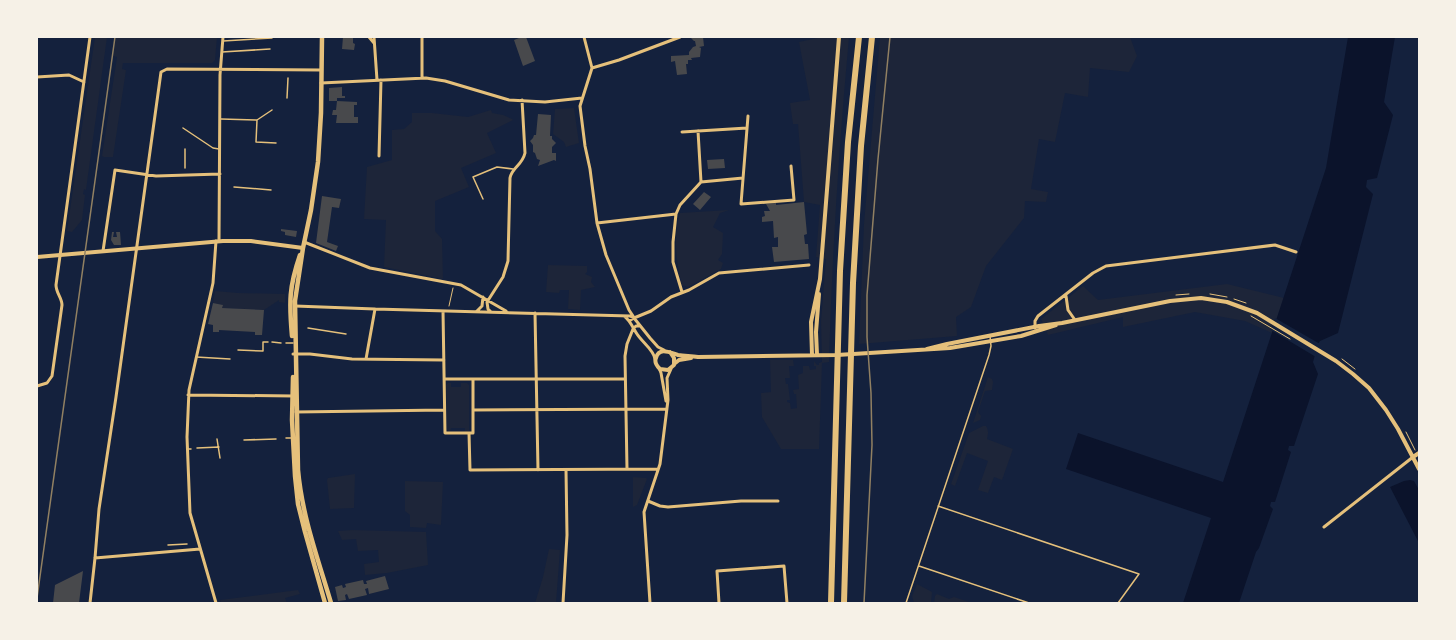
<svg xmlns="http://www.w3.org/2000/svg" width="1456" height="640" font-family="Ubuntu,sans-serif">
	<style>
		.green { fill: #1d2539 }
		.water { fill: #0b132b }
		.pier { fill: #14213d }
		.building { fill: #48494c }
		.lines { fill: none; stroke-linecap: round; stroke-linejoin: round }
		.path { stroke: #e5c07b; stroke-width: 1 }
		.service { stroke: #e5c07b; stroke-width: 1.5 }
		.minor { stroke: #e5c07b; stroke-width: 3 }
		.tertiary { stroke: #e5c07b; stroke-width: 4 }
		.secondary { stroke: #e5c07b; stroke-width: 4.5 }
		.motorway { stroke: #e5c07b; stroke-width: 6 }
		.rail { stroke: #918062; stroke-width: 1.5 }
	</style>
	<rect width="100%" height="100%" fill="#14213d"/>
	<path class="green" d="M95,37H107L86,190L84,189L83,194L85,195L82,220L72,232L67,231Z
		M116,37H217L215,60L212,63H123L122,69L126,70L113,157H104L102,156L117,57L113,56Z
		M822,37H849C839,145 832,254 829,362L822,363L819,449H781L762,417L761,393L771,392L770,360H793L794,366H789L790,378H785L786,384H788L790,400H787V402L790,403L791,409L797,408L796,394H794L793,390L799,389L798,375L803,373V366H809L810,370L816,369V366H814V361L817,365H819V363L822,362L821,321L826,259L816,257L820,205L804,202L798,124H793L790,103L810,100L799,42Z
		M880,37H1130L1137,56L1129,72L1090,68L1088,97L1065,93L1055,142L1039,139L1031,189L1048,192L1046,202L1025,201L1024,218L986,266L971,307L956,317L957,336L859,344L864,224Z
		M574,108L579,143L566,147L564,142L553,134L555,109Z
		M491,110L492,113L503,115L512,119L513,120L487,133L496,153L461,168L469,187L435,201V231L442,239L443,279L384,267L386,220L364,219L367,167L392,160V130L404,129L412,122V113H432L468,117Z
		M729,210L720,213L713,227L723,233L722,254L718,260L723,263L721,269L688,287L682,285C676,263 673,236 680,213Z
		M548,265L587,266V272L585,274L592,277L591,282L595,287L581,290L580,310L568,309L569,290H560L559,293L546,292Z
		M1227,284L1284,298L1272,333L1245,321L1195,312L1123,327V317L1048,335L1041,319L1083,286L1098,300Z
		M215,291L238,293L285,294V303L279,302V300L264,310L222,308V305L213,303Z
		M988,377L992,379L993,382L992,390L985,391L978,412L981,416L980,420L973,423Z
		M448,383H451V387H461V383H467L469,385V431L467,432H465V428H451L450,432L447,430L446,385Z
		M983,426H986C989,431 988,434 987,439L1013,449L1002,480L994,477L988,493L978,490L988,461L967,453L955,486L951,484L969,433Z
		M355,474L354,508L330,509L327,480L328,478Z
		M633,477L646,478L647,479L637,505L633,507Z
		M405,481L443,482L441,525L427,523L426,528L410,527V515L405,511Z
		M352,530L426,532L428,565L387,573L365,575L364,564L379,562L378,550L358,551L356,539L342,540L338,531Z
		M549,549L560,550L556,603H535L543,577Z
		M917,584L932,592L931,603H914L912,596Z
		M298,590L300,594L285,598L287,603H221L220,600Z
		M937,594L949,599L954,597L972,603H934L935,596Z"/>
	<path class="water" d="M1348,37H1395L1384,102L1393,115L1377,178L1367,180L1366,187L1373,194L1338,333L1320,341L1318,344L1313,362L1318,374L1294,446H1289L1288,450L1291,452L1275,502H1271L1270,506L1273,509L1259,548L1256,552L1239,603H1183L1211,518L1066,469L1078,433L1223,482L1326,168Z
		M1410,480L1414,481L1419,490V543L1390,487L1404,481Z"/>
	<path class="pier" d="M1275,318L1320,344L1316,357L1271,330Z"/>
	<path class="building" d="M343,37H353V43L355,44L354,50L342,49Z
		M518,37H526L535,61L523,66L514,40L519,38Z
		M692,37H703L704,46L699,47L701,48L700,57L691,58L692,60H688V64H686L687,74L677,75L675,61L671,62V56L689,55V52L693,47L696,46L695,41H694L691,38Z
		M342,87V96H345V98H337V101H329V88Z
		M337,101L357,102V105H354V117H358V123H336L337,115H332L333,110H336Z
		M538,114L551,115L550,136H552V139L556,143L552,147V153H556V161L554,160L538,166L540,160L537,159L535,153L533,152V145L530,141L533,138L534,135H536Z
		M724,159L725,168L708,169L707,160Z
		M704,192L711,197L700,210L693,204Z
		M322,196L341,199L339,208L332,207L327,242L338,246L336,251L316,243Z
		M804,202L807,234L804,235L805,244H808L809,259L774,262L772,247H778V237L774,238L773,221L762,222V217L765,216L764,211H770L766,204L776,203V205Z
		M281,229L297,231L296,237L285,235V232L281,231Z
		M112,232H114L113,237H117L116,232H120L121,245H114L111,240Z
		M213,303L223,305L222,308L264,310L262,335H255V332L219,330V332H213V325L208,324Z
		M83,571L79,603H53L55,585Z
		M385,576L389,589L369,594L368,588L365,589L367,595L349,599L347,594L345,595L346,600L338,601L335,587L342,585L343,588L346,587L345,584L363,580L364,584H367L366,581Z"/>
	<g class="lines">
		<path class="path" d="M1210,294L1227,297
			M1176,295L1189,294
			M1234,299L1246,303
			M449,306L453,288
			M1251,316L1290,339
			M1342,359L1355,369
			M1406,432L1415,450"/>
		<path class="service" d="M223,41L272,38
			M222,52L270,49
			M287,98L288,78
			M221,119L257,120L272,110
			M257,120L256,142L276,143
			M183,128L213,148L219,149
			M185,149V168
			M234,187L271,190
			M483,199L473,177L497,167L513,169
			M308,328L346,334
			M272,342L281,343
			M286,343H293
			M238,350L263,351V342H268
			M196,357L230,359
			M286,438H293
			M217,439L220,458
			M244,440L276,439
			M197,448L219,447
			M187,449H191
			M938,506L1139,574L1118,603
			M168,545L187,544
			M919,566L1029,603
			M906,603L989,355L991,346L990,336"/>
		<path class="minor" d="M369,37L374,43
			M374,37L377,80
			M422,37V78
			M584,37L592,68L580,106L585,146L590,169L597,223L606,255L629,310L633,316
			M592,68L619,60L680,37
			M37,77L69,75L84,82
			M321,83L426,78L445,81L509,100L545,102L582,98
			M748,116L741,204L794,200L791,166
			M682,132L747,128
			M379,156L381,80
			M701,182L743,178
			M676,214L673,242V262L682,292
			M597,223L676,214L680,205L701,182L698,131
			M219,241L220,75L223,37
			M304,242L370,268L461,285L506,311
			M103,251L115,170L156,176L220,174
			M1066,296L1068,310L1075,320
			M295,306L375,309L630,316L634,318L650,338L658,347L664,350
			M443,311L445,433H469
			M477,311L482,306L483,297
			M491,312L488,309L487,302L503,277L508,261L510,178C512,167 522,166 525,153L522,100
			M535,313L538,470
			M624,316C630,320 633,328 637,334C642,342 654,350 655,359
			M629,321L634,318L651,311L671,297L689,290L719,273L809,265
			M1035,328V321L1038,316L1093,273L1106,266L1275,245L1296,252
			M293,354H310L352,359L444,360
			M366,359L375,309
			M659,368L661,373L666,401
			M444,379H473V433H469
			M473,379H625
			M37,386L47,383L52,376L62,305C62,298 56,293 56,285L90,37
			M188,395L294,396
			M473,410L667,409
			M296,412L444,410
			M469,433L470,470L658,469
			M627,469L625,356L627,344L633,329L636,326H640
			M648,501L660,506L668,507L741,501H778
			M1324,527L1413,457
			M95,558L200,549
			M90,603L95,558L99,509L116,397L161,72L167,69L321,70
			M216,603L190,513L187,437L189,390L213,283L216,241
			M563,603L567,535L566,470
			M650,603L644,512L660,464L668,400L667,378L671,369
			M719,603L717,571L784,566L787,603"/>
		<path class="tertiary" d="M37,257L223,241H251L303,248
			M927,349L947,344L1039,326L1062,323L1170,301L1201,298L1227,302L1257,313L1336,361L1353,374L1369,388L1386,410L1398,429L1419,469
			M670,352L674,358V365L668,370L660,369C657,366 654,362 656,358C659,346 671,353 678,355C685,356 691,356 698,357L837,355L950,348L1021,336L1056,325
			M812,355L811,322L820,279L839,37
			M817,355L816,332L819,294
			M674,364L679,360L691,358
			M1413,457L1419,453"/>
		<path class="secondary" d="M322,37L321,113L318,162L311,210L303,248L295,301L298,470C302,516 318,559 331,603
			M292,336C289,302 289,287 300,255
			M293,377L292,420L295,476L298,504L305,532L325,603"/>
		<path class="motorway" d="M831,603L840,271L848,142L859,37
			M844,603L853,283L861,146L872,37"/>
		<path class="rail" d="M37,598L115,37
			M864,603L872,445L871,393L867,337V295L878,159L890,37"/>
	</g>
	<rect width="1456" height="640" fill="none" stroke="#f6f1e7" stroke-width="76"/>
</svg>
